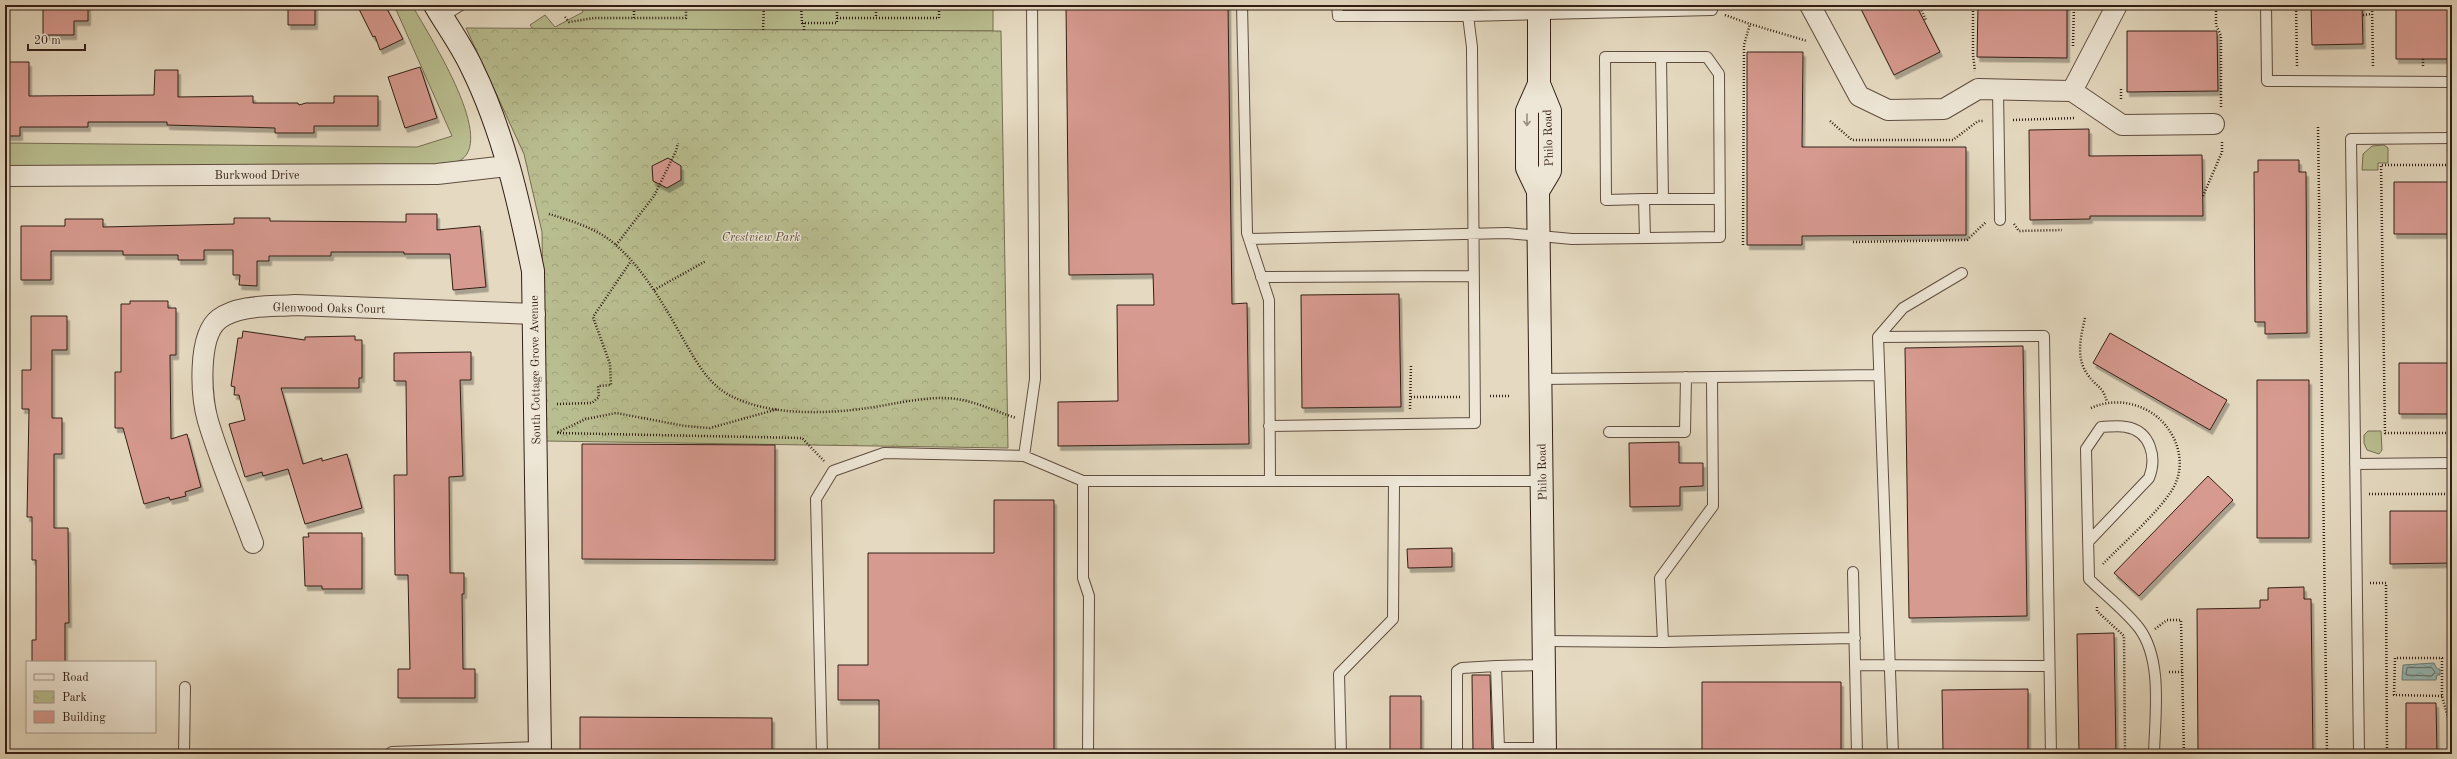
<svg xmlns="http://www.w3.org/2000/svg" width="2457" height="759" font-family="'Old Standard TT',serif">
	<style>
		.grass { fill: #b9be90; stroke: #766e52 }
		.park { fill: url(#park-crowns); stroke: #766e52 }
		.water { fill: url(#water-waves); stroke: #6e7c76 }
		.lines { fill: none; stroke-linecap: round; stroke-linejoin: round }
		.shore { stroke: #646c66; stroke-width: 1 }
		.building { fill: #d79a90; stroke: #321e14; filter: url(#shadow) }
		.lane-casing { stroke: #5f4d3f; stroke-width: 12 }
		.street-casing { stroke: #5f4d3f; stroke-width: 22 }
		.secondary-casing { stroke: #321e14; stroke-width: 24 }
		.path { stroke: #321e14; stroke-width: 2.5; stroke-dasharray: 1 2; stroke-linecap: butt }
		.lane { stroke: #eee7d7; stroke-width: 10 }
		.street { stroke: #eee7d7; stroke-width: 20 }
		.secondary { stroke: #eee7d7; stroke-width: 22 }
		.oneway { stroke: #998d7f }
		.labels { text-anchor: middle; stroke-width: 3; stroke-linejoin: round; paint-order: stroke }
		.street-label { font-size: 12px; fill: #321e14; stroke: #eee7d7 }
		.park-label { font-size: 12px; font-style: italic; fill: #5a4e39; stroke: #eee7d7 }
	</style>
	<defs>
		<pattern id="park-crowns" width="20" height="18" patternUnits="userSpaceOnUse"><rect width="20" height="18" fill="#b9be90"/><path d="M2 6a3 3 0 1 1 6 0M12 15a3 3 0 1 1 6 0" fill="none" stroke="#a0a37b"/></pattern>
		<pattern id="water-waves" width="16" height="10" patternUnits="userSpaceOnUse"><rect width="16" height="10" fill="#96bab7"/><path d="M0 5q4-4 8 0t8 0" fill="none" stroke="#829f9c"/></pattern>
		<filter id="shadow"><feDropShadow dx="2.5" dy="4.5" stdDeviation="0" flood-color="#0004"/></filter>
	</defs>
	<rect width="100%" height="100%" fill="#e5dac1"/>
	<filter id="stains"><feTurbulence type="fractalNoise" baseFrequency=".005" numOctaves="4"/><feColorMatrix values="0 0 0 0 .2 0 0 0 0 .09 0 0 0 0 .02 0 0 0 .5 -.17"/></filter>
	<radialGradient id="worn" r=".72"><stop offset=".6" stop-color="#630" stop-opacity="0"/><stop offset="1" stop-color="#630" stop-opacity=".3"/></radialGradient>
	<path class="grass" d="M394,5H412C426,31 496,137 461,160C457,162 451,163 447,165L5,168V143L417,147L452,136Z
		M580,5H993V31L533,29L530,25L545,15L555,27L583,12Z
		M2384,145L2388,148V163H2378V170H2362L2363,154L2372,146Z
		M2368,431H2381L2382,450L2379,454L2367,450L2364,443V435Z"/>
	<path class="park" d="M466,28L1001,31L1008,448L545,441L542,232L524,154Z"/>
	<path class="water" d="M2434,663L2437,669H2440V675H2437L2436,680H2402L2403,665Z"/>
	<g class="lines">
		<path class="shore" d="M2432,668L2435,672L2432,676L2406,675L2407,668Z"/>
	</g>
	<path class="building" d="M43,5H88V21H74V35H43Z
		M288,5H315V25H288Z
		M357,5H385L403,39L380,50L375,36L373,37Z
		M1066,5H1228L1232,304L1247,303L1249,444L1058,446V402L1118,401L1117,305H1154L1153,274L1069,275Z
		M1859,5H1916L1940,52L1894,75Z
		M1978,5H2067V58L1977,57Z
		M2311,5H2362L2363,44L2312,45Z
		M2396,7H2452V59H2396Z
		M2127,31H2217L2218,91L2127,92Z
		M1747,52H1803L1802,147H1966V235L1802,236V245H1747Z
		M8,62H29V96L154,95L155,70H178V97L253,96V103H298L299,105L306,103H334V96H378V126H314V133H275V128L167,125V122H88V127H20V136H5V79H8Z
		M420,67L437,118L405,128L388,77Z
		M2089,129V156L2202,155L2203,216H2090V219L2030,220L2029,130Z
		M668,158L681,166V180L667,188L653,181L652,166Z
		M2258,160H2299V172H2306L2307,333L2265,334V322H2255L2254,172H2258Z
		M2394,182H2452V234H2394Z
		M406,214H437V230L480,226L486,287L453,290L450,254H404V252H331V256H269V261H257V286L239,285L240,275H233V250H204V260H178V255H123V251H51V280H21V226H65V219H103V227L234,224V218H270V221L406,222Z
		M1399,294L1401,407L1302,408L1301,295Z
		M130,301H168V308H176V355H170L171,439L187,434L201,487L185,492L186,496L170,500L169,497L144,504L123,428H115V372H121V304H130Z
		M31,316H67V350H52V418H62V454H54V528H68L69,623H65V662H32V640H36V560H32V517H27L29,409H22V370H31Z
		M243,331L305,340V337L355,336V340H362V378H359V388H281L303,464L322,458V461L347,454L362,508L305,524L288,469L263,476L262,472L245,477L229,424L245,420L239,395H234L235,387L231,386L238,338H242Z
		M2110,333L2227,400L2210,430L2093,363Z
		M2023,346L2027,616L1909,618L1905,348Z
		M471,352V380H460L463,476L449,477L450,573H464V594H462L463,669H475V698H398V669H410L408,575H395L394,475H407L406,381H394V353Z
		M2399,363H2452V414H2399Z
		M2257,380H2309V538H2257Z
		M1679,442V463H1703V486L1680,487V506L1630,507L1629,443Z
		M582,444L775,445V560L582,559Z
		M2208,476L2233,500L2139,596L2114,573Z
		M994,500H1054V754H879V700H838V665H868V553H994Z
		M2390,511H2452V563L2390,564Z
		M308,533H362V589H322V586H305L303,537H309Z
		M1452,548V567L1408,568L1407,549Z
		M2304,587V599H2311L2313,754H2198L2197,609L2260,608V600H2268V588Z
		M2114,633L2116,754H2079L2077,634Z
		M1472,675H1490L1492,748L1497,754H1473Z
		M1702,682H1841V754H1702Z
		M2028,689V754H1943L1942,690Z
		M1390,696H1421V750H1390Z
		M2406,703H2436L2437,754H2406Z
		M580,717L772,718V754H580Z"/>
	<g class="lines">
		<defs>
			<path id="lane" d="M1242,5L1247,233L1269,300L1270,481
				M1337,5L1338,16H1468
				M2266,5L2267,81L2452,82
				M442,17L461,5
				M1998,90L2000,220
				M1644,199L1606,200L1605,57H1661L1663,199
				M1645,238L1644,199H1719
				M1249,239L1507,233L1572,239L1720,237L1719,74L1707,57H1661
				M1261,277L1473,276
				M1878,337L2044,336L2051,754
				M1540,379L1879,375
				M1269,426L1475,423L1472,47L1468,16L1712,10L1711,5
				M1609,432H1685L1686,377
				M1024,456L1035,379L1032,5
				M2355,464L2452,463
				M2088,542L2149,478C2157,458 2151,431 2126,427C2118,425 2109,427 2101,427L2086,449L2089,579C2105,595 2125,610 2139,628C2163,660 2155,715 2154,754
				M1853,572L1857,754
				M1544,641L1663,642L1855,638
				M1663,642L1660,578L1713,506L1712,377
				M1544,665L1496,666L1499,748H1545
				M1855,665L2049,666
				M184,754L185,687
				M389,754L392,752L540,747
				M822,754L816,499L833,471L884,453L1024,456L1083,481
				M1088,754L1089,596L1083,578V481H1542
				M1341,754L1339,674L1393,619L1394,481
				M1457,754V671L1462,668L1496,666
				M1893,754L1878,337L1903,308L1962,273
				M2359,754L2351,139L2452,138"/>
			<path id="street" d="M1810,5L1859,96L1888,110L1944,109L1978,89L2072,91L2122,125L2214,124
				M2072,91L2117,5
				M5,176L437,174L507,166
				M253,543C238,502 220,462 208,421C201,397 197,336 219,319C239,304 272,307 295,305L535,314"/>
			<path id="secondary" d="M435,5C447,26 462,46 472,68C503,131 519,202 533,271L540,754
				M1539,84L1527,111V168L1538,191L1545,754
				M1538,191L1550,171V111L1539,84V5"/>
		</defs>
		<use href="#lane" class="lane-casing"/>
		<use href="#street" class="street-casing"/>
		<use href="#secondary" class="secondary-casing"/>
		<path class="path" d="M801,5L802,23H837V5
			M1919,5L1926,20
			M1973,5V55L1975,71
			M2084,5L2094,9
			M2216,5V25L2221,36V107
			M2296,5L2297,66
			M2372,5L2373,67
			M2423,5V7
			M634,8V18
			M876,9V18
			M1725,15L1750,24
			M2363,15L2372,14
			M565,17L569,22L594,18H686V8
			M837,18H939V9
			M804,23V30
			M763,30L764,5
			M2073,46L2074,5
			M2423,59V68
			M2121,89V101
			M2013,120L2076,118
			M1830,121L1852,140H1953L1978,121H1984
			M2318,127L2327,754
			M2452,165H2381L2385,433H2452
			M2203,196L2222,152V142
			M549,214C572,221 599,229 617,246C644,270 664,305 682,337C695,359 707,384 731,396C770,416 826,414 868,408C894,404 918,398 943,398C970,398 991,410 1016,418
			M2014,224L2019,231L2062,230
			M1853,242L1967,240L1986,222
			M616,245L654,196L676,151L678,143
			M1743,245L1744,45L1750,24L1807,41
			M654,290L706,261
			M2085,318C2081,336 2075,358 2088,375C2096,387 2103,386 2107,402
			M1490,396H1509
			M1411,397H1461
			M557,404L592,403L599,397L598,386L611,385L610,364L593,317L631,261
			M2091,408C2111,399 2133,401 2152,413C2176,429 2189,463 2172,490C2157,514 2124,542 2103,564
			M1410,409L1411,364
			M558,432L586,419L616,413L685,426L710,428L778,409
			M557,433L802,438L824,461
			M2369,494H2452
			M2370,583H2386L2387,754
			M2097,607V611L2124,636L2125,754
			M2155,629L2167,620H2181L2184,754
			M2169,672H2182
			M2442,696L2394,695L2395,658H2442V696L2452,732"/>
		<use href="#lane" class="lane"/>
		<use href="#street" class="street"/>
		<use href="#secondary" class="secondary"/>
	</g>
	<defs><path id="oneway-shaft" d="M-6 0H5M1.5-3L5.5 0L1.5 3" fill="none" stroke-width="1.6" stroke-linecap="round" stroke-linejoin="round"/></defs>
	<use class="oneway" href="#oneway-shaft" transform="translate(1527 120) rotate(90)"/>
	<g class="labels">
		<g class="street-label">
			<text transform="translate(1548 138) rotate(-92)" y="4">Philo Road</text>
			<text x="257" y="179">Burkwood Drive</text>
			<text transform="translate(329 308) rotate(1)" y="4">Glenwood Oaks Court</text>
			<text transform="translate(535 370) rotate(-91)" y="4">South Cottage Grove Avenue</text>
			<text transform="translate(1542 472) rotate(-91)" y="4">Philo Road</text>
		</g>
		<g class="park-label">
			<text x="761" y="241">Crestview Park</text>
		</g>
	</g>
	<rect width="2457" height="759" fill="none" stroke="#e5dac1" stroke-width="20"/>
	<rect x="6" y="6" width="2445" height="747" fill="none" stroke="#321e14" stroke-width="2"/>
	<rect x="10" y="10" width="2437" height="739" fill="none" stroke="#321e14"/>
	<rect x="26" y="661" width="130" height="72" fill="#eee7d7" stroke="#a39789"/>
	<rect x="34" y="674" width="20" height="6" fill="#eee7d7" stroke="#a39789"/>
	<text x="62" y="681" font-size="12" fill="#321e14">Road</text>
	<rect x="34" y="691" width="20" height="12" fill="url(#park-crowns)" stroke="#a39789"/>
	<text x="62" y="701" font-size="12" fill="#321e14">Park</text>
	<rect x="34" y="711" width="20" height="12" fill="#d79a90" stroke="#a39789"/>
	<text x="62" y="721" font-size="12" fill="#321e14">Building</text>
	<path d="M28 44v6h57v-6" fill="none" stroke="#321e14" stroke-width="2"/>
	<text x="34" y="44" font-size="12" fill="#321e14" stroke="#eee7d7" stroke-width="3" paint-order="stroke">20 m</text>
	<rect width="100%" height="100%" filter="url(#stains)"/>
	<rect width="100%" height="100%" fill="url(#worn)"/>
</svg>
